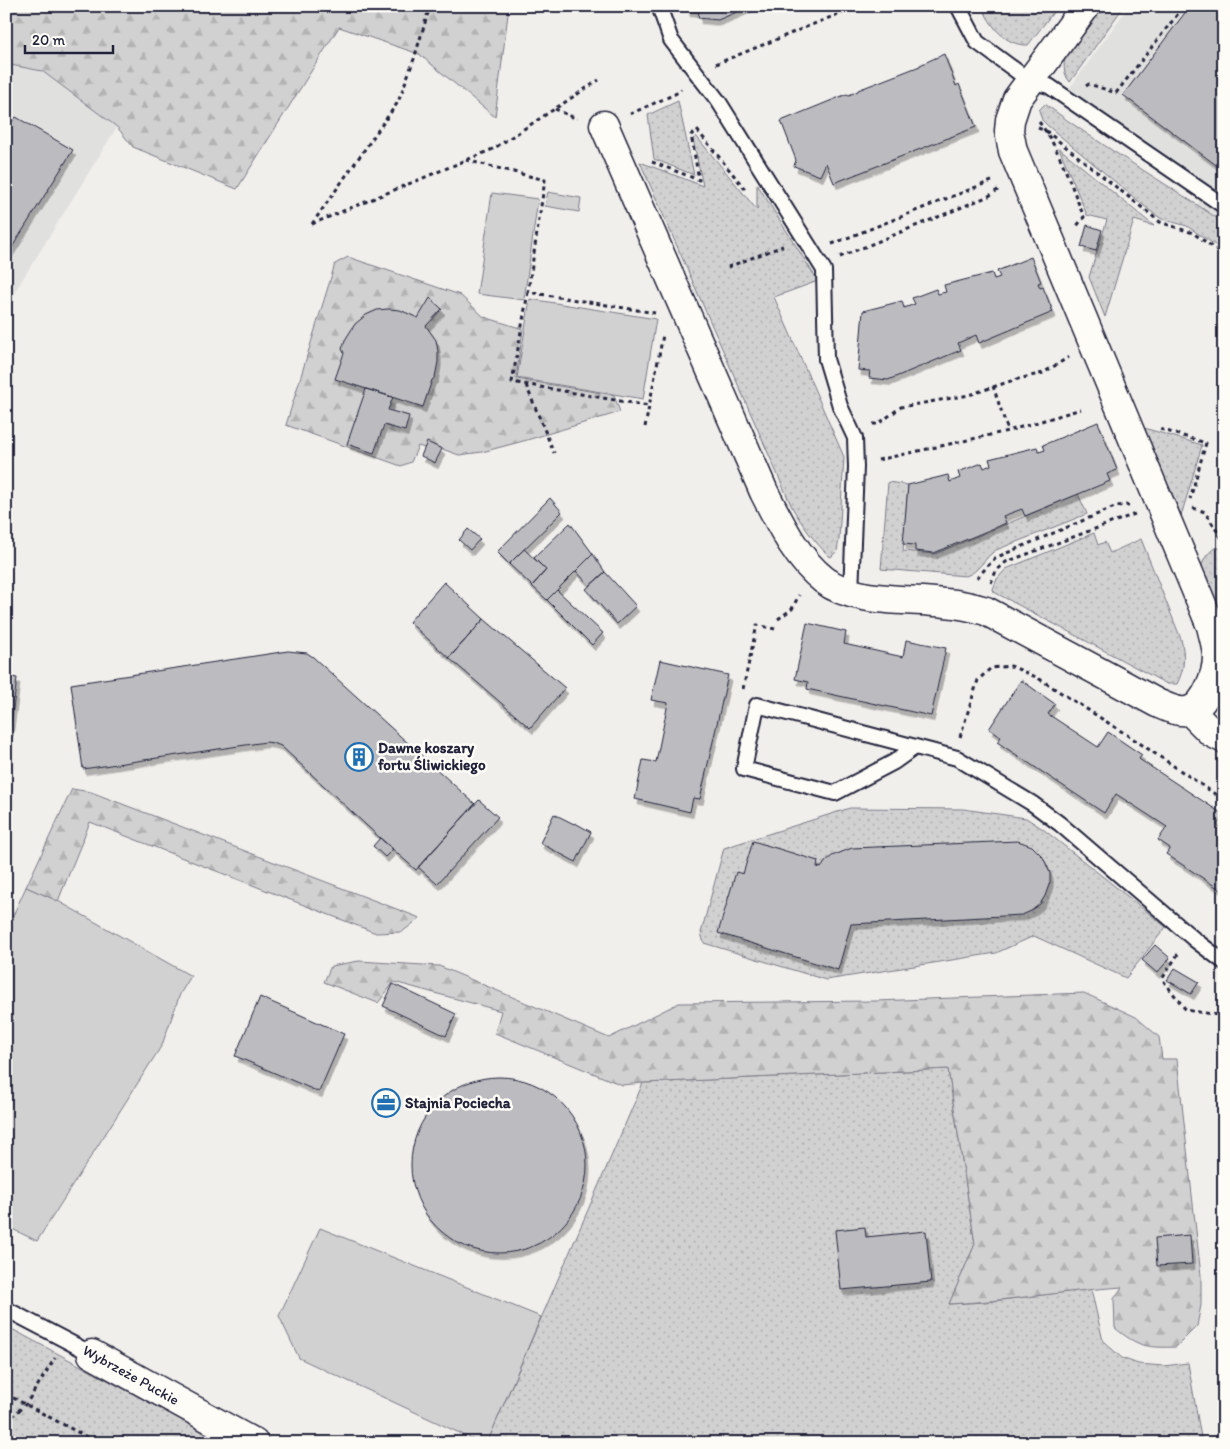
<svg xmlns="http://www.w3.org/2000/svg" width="1230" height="1449" font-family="Itim,sans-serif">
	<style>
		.built { fill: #e0e0df }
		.green { fill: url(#green-dots); stroke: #7a7a86 }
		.forest { fill: url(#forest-firs); stroke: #7a7a86 }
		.pitch { fill: #d2d1d1; stroke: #7a7a86 }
		.building { fill: #bcbcc0; stroke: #22223b; filter: url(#shadow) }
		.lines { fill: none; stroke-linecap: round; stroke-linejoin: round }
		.lane-casing { stroke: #22223b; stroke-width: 18 }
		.street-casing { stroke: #22223b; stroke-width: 31 }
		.path { stroke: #22223b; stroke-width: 3; stroke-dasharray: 4 4; stroke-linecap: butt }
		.lane { stroke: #fdfcf7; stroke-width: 14 }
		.street { stroke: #fdfcf7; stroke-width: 28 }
		.labels { text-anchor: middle; stroke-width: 5; stroke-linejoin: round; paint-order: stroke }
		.poi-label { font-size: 15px; font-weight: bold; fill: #22223b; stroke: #fdfcf7; text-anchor: start }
		.street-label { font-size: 15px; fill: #22223b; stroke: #fdfcf7 }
	</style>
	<defs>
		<pattern id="green-dots" width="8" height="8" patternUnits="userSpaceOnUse" patternTransform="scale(1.25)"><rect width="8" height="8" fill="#d2d1d1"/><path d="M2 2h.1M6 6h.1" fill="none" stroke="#b4b3b4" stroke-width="1.8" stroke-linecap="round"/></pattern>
		<pattern id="forest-firs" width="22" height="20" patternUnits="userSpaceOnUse" patternTransform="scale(1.25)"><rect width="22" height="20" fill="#d2d1d1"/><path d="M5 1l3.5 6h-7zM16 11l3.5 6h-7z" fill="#b4b3b4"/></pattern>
		<filter id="shadow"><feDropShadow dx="3" dy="5.5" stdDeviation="0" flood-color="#0004"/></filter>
	</defs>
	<rect width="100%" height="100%" fill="#f0efec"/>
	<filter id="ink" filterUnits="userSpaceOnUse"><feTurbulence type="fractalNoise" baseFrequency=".02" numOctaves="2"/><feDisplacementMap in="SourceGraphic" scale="10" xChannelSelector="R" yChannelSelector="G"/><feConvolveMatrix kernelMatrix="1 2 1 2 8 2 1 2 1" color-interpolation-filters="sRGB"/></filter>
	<g filter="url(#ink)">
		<path class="built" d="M1129,6H1224V227L1196,207L1206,186L1069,89Z
			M6,64L42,71L117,127L6,306Z"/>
		<path class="green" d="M982,6H1058L1028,45C1005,46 990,25 982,6Z
			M1100,6H1124L1070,82C1050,58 1086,26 1100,6Z
			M678,101L694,175L654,159L648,115Z
			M1045,104C1102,147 1165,182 1224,223V251L1187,226L1162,219L1154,214L1048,126L1042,120L1039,110Z
			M696,136L757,210V184L818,281L774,297L844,457L839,539L837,551L831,557L829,556C814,541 801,524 791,505L640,162L703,186L693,139Z
			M1059,148L1154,226L1134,220L1105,317L1089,277L1107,220L1087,215Z
			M1144,428L1202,445L1181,516Z
			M888,482L908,485L903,551L935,554L1078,494L1087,514L996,550C985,557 979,572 966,576L881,569Z
			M1094,533L1098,545L1105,542L1110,553L1141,539L1181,639C1185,656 1185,668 1177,684H1167L994,592L993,589L997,579L1006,569Z
			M1216,547L1224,550V632C1219,621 1215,610 1210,599C1202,578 1194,562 1216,547Z
			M850,808L963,809L1026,818L1043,829L1166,927L1126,978L1034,936L996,953L826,980L704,943L701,933L724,848Z
			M948,1069L975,1244L949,1304L985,1302L1091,1289L1103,1341L1122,1358L1138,1364L1164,1366L1188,1363L1202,1443H487L643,1083Z
			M6,1326L225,1443H6Z"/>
		<path class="forest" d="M6,6H509L495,117L419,54L339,27L237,189L133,147L117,127L42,71L6,64Z
			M348,257L460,295L484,317L523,329L516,379L614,395L620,412L527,440L482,452L459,455L442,449L428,443L425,448L418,446L411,462L401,466L286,425L335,264Z
			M72,789L91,792L420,918L402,932L376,933L90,822L58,901L26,887Z
			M359,961L439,966L609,1038L679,1003L876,1001L1084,993L1136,1017L1159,1037L1162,1059H1177L1201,1276V1305L1197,1326L1176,1347C1148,1348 1138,1347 1115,1328L1114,1299L1122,1287C1064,1291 1007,1301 949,1304L975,1244L948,1069L643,1083L622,1085L495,1033L501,1011L394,982L378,1003L324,982L331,966Z"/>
		<path class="pitch" d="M548,192L581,198L579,212L545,206Z
			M492,193L538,199L524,300L477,294Z
			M530,299L656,319L643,399L517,378Z
			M26,887L58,901L191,976L180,994L162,1045L37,1241L6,1226V931Z
			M320,1228L541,1317L487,1443H481L299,1358L279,1316Z"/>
		<path class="building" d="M687,6H751L718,20L698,18L699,12L687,11Z
			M1190,6H1224V171L1123,95Z
			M944,54L956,86L959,84L976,127L834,183L826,163L820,176L794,166L796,160L781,121L847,94L849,95L858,91V90L920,66V65Z
			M16,117L73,150L6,257V121L11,124Z
			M1087,225L1102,230L1096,251L1081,247Z
			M1031,257L1041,282L1038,283L1040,288L1043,287L1053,312L979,343L976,335L958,343L961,350L888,380L869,378L870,371L858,370L863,311L902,301L904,308L915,304L912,298L936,289L938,294L946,292L944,285L992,273L994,279L1000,277L997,271Z
			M430,298L442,309L426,326L436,340L438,351V362L435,377L432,380L423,407L335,379L344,353L342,349L345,340L355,324L366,315L377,310L388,309L400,310L418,318Z
			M366,389L393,397L388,410L409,416L405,431L384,425L374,453L347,444Z
			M1098,422L1117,470L1107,474L1110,481L1025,516L1022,509L1003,516L1006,523L934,553L915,551V545L903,544L908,485L948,475L950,482L960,478L958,472L982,463L984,468L991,465L989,459L1037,447L1039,452L1045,450L1043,445Z
			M427,442L442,449L435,463L421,456Z
			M550,498L562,512L509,564L497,552Z
			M570,523L593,554L547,600L532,586L546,570L534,558Z
			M468,529L480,539L470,550L459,540Z
			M524,549L546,570L532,586L509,564Z
			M593,554L605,572L590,586L576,571Z
			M605,572L636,606L617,624L586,589Z
			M444,582L484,619L449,658L409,622Z
			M557,590L603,633L592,645L547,600Z
			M484,619L565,688L530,728L449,658Z
			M807,623L846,632L844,644L903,657L906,640L946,648L931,716L807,689L808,682L795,679Z
			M288,651L307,653L313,657L475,804L416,870L380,838L281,746L273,743L266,742L83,769L71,684Z
			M660,660L728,675L700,799L693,798L690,812L635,799L643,760L656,762L668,703L651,700Z
			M6,676L17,678L10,731H6Z
			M1021,680L1055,704L1048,714L1098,747L1108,732L1142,755L1139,759L1224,815L1217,825L1224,830V892L1166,854L1170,848L1158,840L1167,827L1116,794L1104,813L997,742L1001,737L989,729Z
			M479,800L498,817L437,884L418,867Z
			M554,814L574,824L575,823L591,832L576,862L540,843Z
			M380,838L393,849L385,857L373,846Z
			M753,841L818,861L817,867L821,868L826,861L832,856L852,848L1018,841L1032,846L1043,857L1050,873V882L1045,896L1040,904L1031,911L1022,915L851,924L838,970L718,933L736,872L743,874Z
			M1155,945L1170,958L1157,973L1142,960Z
			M1175,968L1199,982L1191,994L1167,980Z
			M393,984L456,1014L446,1036L383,1006Z
			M260,997L344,1034L319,1092L235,1056Z
			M411 1165a88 88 0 1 1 176 0a88 88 0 1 1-176 0Z
			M865,1227L866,1237L926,1231L931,1282L841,1290L835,1230Z
			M1190,1235L1192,1264L1157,1266L1155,1238Z"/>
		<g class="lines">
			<defs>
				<path id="lane" d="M659,6L671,40L719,102L824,270L826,359L840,406L855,438L856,467L851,593
					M958,6L977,42L1030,81L1049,86L1224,206
					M915,747L894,762L835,793L744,769L757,705L957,758L1033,804L1060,824L1195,940L1224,962
					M6,1309L92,1354"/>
				<path id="street" d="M604,125L764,492C780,523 796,558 824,580C855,604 908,598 945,603C959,604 973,607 986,611L1157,703C1166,707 1180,714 1190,710C1206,705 1217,673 1217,657C1217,647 1213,636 1211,626L1013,151L1009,131L1010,120L1017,99L1086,6
					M1190,711L1212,733L1224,739
					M92,1354L254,1443"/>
			</defs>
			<use href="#lane" class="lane-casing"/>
			<use href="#street" class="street-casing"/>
			<path class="path" d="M716,64L858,6
				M1086,86L1089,84L1116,93L1184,6
				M555,109L577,119
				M630,114L675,94L681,89
				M1039,122C1060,149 1071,186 1084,217L1076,227
				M1038,128L1046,131L1160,222L1193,233L1224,255
				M466,160L545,180L528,292L655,313
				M652,162L699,180L691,135L697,130L745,189
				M312,224L493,149L599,80
				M312,224L398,102L414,59L430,6
				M832,244L994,180
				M840,257L989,196L999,189
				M728,267L783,246
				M528,292L512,382L649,406
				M526,385L554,453
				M993,386L1008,431
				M873,424H878L901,407L969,395L1014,380L1043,373L1069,357
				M645,427L663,335
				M1160,429L1206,443L1190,499
				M878,460L1008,431L1081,409
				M1193,508L1205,512L1224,542
				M977,578L995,558L1117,506L1126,505L1130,507
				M991,583L996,571L1006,562L1135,514
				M778,619L792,609L799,595
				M743,689L757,625L775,629
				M960,737L978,680L991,668L1011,666L1038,678L1135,740L1224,800
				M1178,954L1162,979L1186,1010L1224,1016
				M6,1394L98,1443
				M6,1422L26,1404L55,1358"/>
			<use href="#lane" class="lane"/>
			<use href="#street" class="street"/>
		</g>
	</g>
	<defs>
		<symbol id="building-ring" viewBox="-11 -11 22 22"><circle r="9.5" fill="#fdfcf7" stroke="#1f6fb2" stroke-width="1.5"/><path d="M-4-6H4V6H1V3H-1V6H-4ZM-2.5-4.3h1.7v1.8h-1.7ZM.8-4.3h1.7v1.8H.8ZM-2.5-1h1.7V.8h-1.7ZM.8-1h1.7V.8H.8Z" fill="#1f6fb2"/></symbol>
		<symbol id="office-ring" viewBox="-11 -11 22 22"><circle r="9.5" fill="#fdfcf7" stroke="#1f6fb2" stroke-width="1.5"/><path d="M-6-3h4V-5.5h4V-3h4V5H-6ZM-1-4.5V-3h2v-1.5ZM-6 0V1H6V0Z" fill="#1f6fb2"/></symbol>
	</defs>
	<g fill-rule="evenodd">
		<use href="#building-ring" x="343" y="741" width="32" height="32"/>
		<use href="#office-ring" x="370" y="1087" width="32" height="32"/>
	</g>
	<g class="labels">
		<g class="poi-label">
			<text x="378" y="753">Dawne koszary<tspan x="378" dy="17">fortu Śliwickiego</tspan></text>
			<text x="405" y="1108">Stajnia Pociecha</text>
		</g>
		<g class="street-label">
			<text transform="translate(131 1375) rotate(29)" y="5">Wybrzeże Puckie</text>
		</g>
	</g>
	<rect width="1230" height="1449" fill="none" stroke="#fdfcf7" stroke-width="25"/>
	<rect x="12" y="12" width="1205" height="1424" fill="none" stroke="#22223b" stroke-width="2" filter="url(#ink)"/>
	<path d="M25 45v8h88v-8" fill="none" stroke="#22223b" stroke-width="2.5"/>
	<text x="32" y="45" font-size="15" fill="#22223b" stroke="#fdfcf7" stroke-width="4" paint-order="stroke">20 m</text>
</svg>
